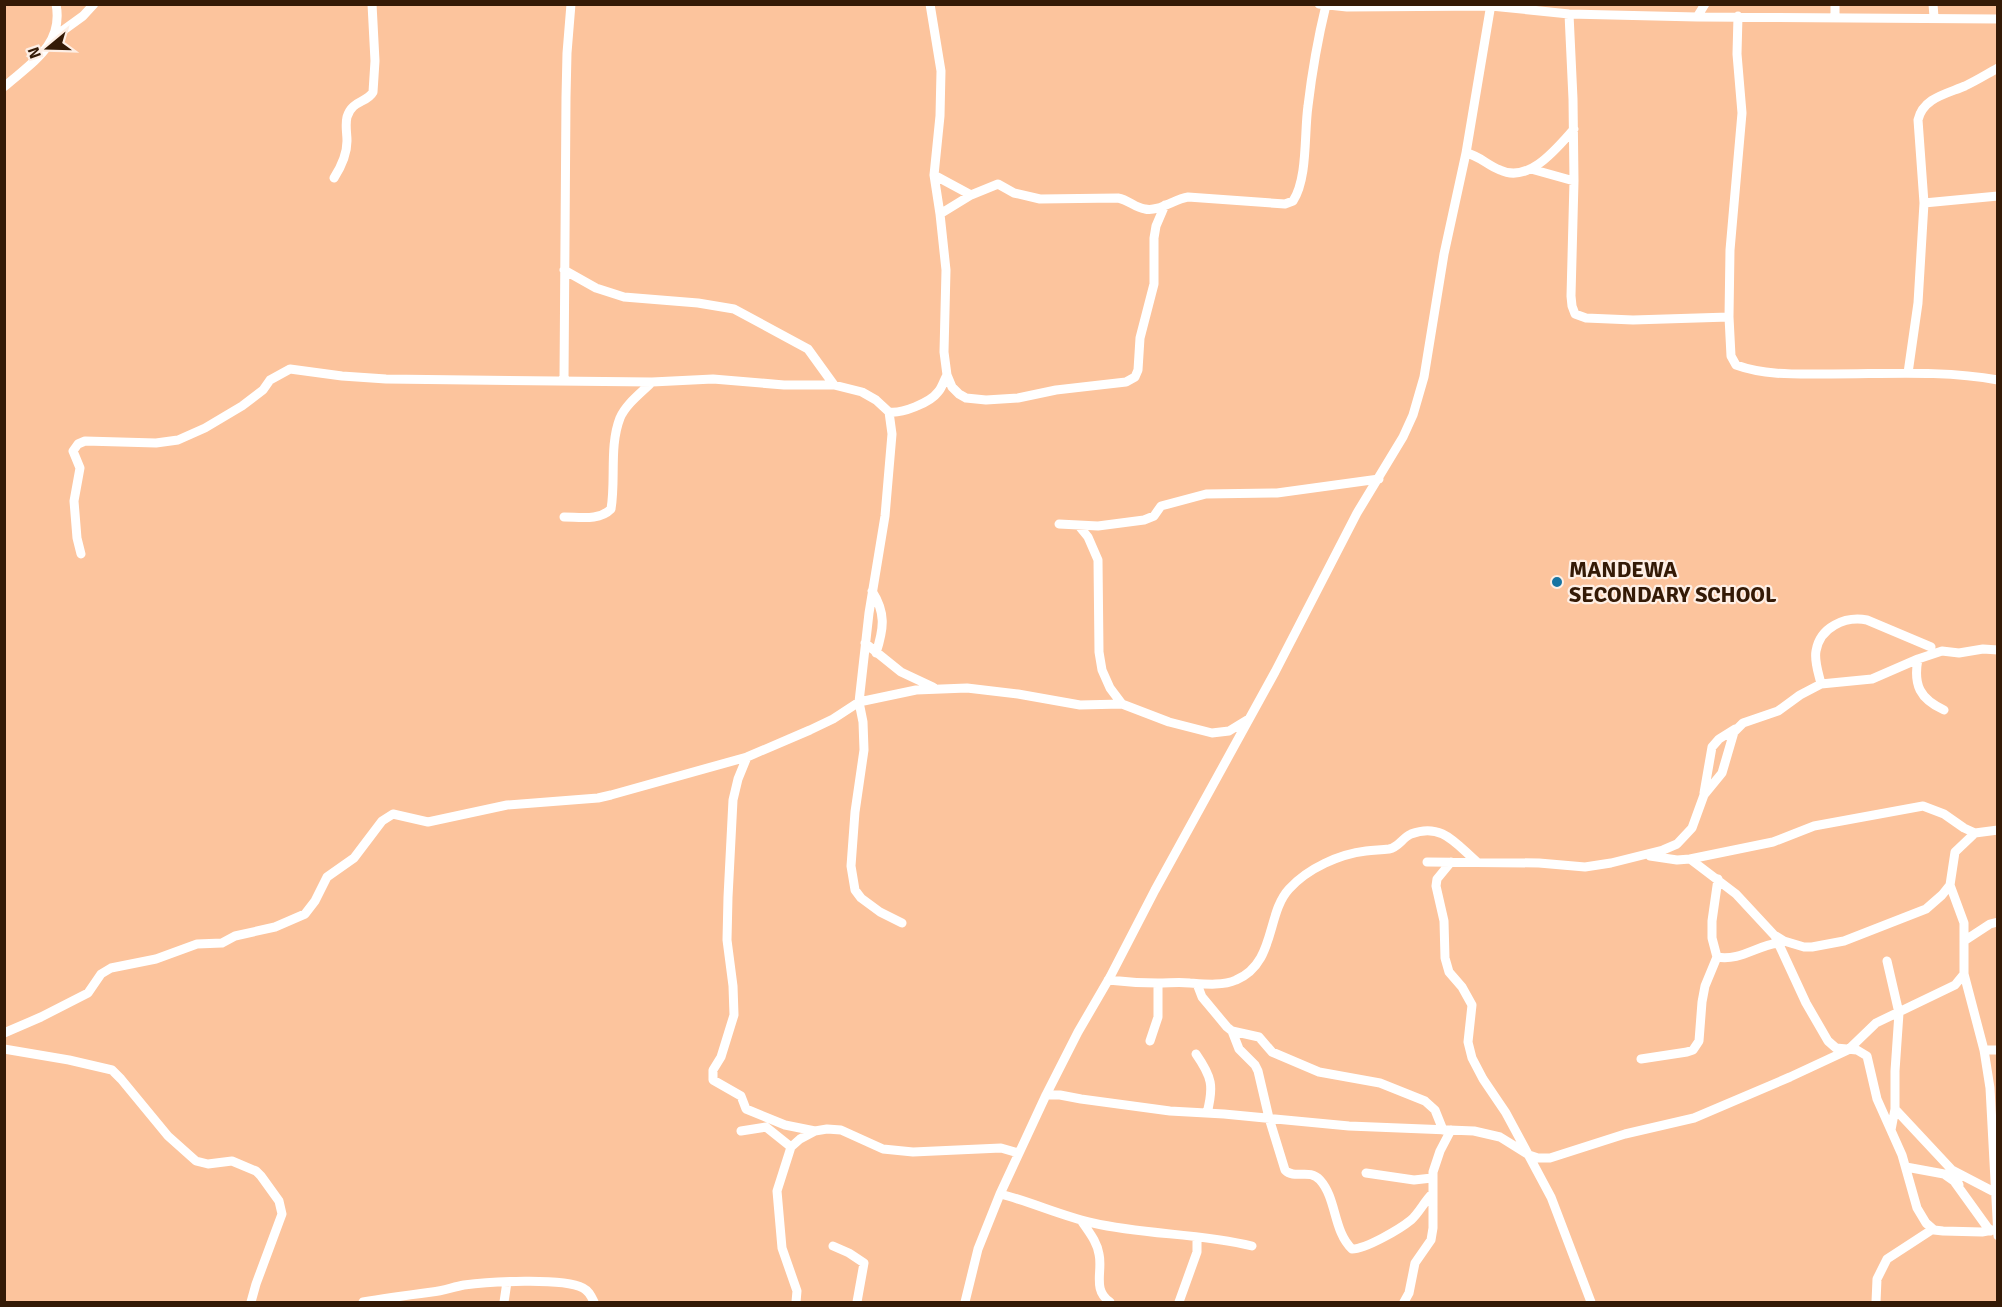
<svg xmlns="http://www.w3.org/2000/svg" width="2002" height="1307" font-family="Signika,sans-serif">
	<style>
		.lines { fill: none; stroke-linecap: round; stroke-linejoin: round }
		.street { stroke: #fff; stroke-width: 9 }
		.poi-dot { fill: #1774a2; stroke: #feefe5; stroke-width: 2 }
		.labels { text-anchor: middle; stroke-width: 4.5; stroke-linejoin: round; paint-order: stroke }
		.poi-label { font-size: 22px; font-weight: bold; fill: #341a06; stroke: #feefe5; text-anchor: start }
	</style>
	<rect width="100%" height="100%" fill="#fcc49d"/>
	<g class="lines">
		<path class="street" d="M930,4L941,71L940,116L934,175L940,214L946,270L944,352L947,375L952,387L959,394L966,398L986,400L1018,398L1056,390L1126,382L1135,377L1138,370L1140,338L1154,284V238L1156,226L1165,205
			M1319,4L1347,7L1491,6L1569,14L1697,17L1998,19
			M1835,4V17
			M1933,4L1934,17
			M1569,14L1573,99L1574,181L1571,296L1572,306L1575,314L1586,318L1633,320L1729,317
			M1738,16L1737,54L1742,113L1730,250L1729,317L1731,356L1736,365C1766,376 1801,374 1832,374C1887,374 1943,370 1998,380
			M1697,17L1705,4
			M54,37L83,16L94,4
			M4,87C31,63 64,45 56,4
			M1466,153C1480,156 1487,165 1500,170C1529,184 1557,148 1574,129
			M1531,169L1574,181
			M934,175L971,195
			M334,178C341,167 347,155 347,141C347,133 345,125 347,117C352,100 367,103 373,92L375,61L372,4
			M1924,203L1998,196
			M940,214L971,195L998,184L1014,193L1040,199L1118,198C1129,200 1135,208 1145,209C1159,212 1174,199 1188,197L1285,204L1293,201C1308,178 1304,133 1308,106C1312,72 1318,38 1326,5
			M564,270L596,288L624,297L698,303L734,309L808,349L834,385
			M1908,373L1918,303L1924,203L1918,120C1923,98 1946,94 1965,86C1976,81 1987,74 1998,68
			M564,380L566,97L567,53L571,4
			M889,412C901,414 930,403 938,392C942,388 944,380 947,375
			M564,517C580,517 599,521 611,509C616,480 609,446 620,418C626,404 641,393 652,382
			M1059,524L1098,526L1144,520L1154,516L1161,506L1206,494L1277,493L1379,479
			M1079,526L1088,537L1098,560L1099,652L1102,670L1110,688L1122,704
			M81,554L77,538L74,501L80,468L73,451L78,444L85,441L156,443L178,440L205,428L242,406L263,390L270,380L290,369L342,376L386,379L652,382L713,379L784,385H834L862,392L876,400L889,412L892,434L885,516L869,613L859,702L863,722L864,750L855,812L851,866L855,890L861,898L880,912L902,923
			M872,591C886,613 884,628 876,653
			M865,643L901,672L933,687
			M1918,659C1913,685 1920,699 1944,710
			M1821,684C1819,674 1814,662 1816,651C1820,627 1845,616 1867,620L1931,647
			M747,757L738,779L733,800L728,897L727,940L733,986L734,1015L721,1057L713,1070V1080L741,1096L746,1109L785,1125L815,1131L827,1129L841,1130L883,1149L913,1152L1001,1148L1018,1153
			M1704,793L1712,747L1719,739L1735,729
			M1998,830L1975,833L1955,852L1950,885L1964,923V974L1984,1050L1990,1088L1998,1236
			M1650,856L1677,860L1690,859L1736,894L1775,936L1806,1003L1828,1041L1836,1048L1857,1050L1867,1056L1877,1099L1902,1155L1917,1208L1926,1223L1934,1230L1943,1231L1982,1232L1998,1229
			M1690,859L1773,842L1814,826L1923,806L1944,814L1964,828L1975,833
			M1427,862L1539,863L1585,867L1611,863L1663,850L1677,844L1692,828L1704,795L1722,773L1734,732L1743,723L1778,711L1800,695L1821,684L1872,679L1918,659L1942,651L1959,653L1983,649L1998,650
			M1451,862L1437,879L1436,886L1444,921L1445,958L1449,972L1462,987L1472,1005L1468,1042L1472,1058L1483,1079L1506,1113L1551,1197L1591,1302
			M1776,936L1784,941L1804,947H1812L1844,941L1926,909L1942,895L1950,885
			M1964,941L1990,924L1998,922
			M1717,957C1740,961 1756,946 1778,943
			M1887,961L1899,1013L1895,1071V1109L1891,1130
			M1108,980C1125,982 1142,983 1158,983C1169,983 1180,982 1190,983C1204,984 1223,986 1236,980C1276,963 1266,914 1289,889C1308,868 1340,854 1366,851C1374,850 1381,850 1389,849C1399,847 1402,838 1411,834C1442,822 1456,844 1477,862
			M1197,984L1202,997L1227,1027L1232,1031L1239,1049L1255,1065L1258,1071L1269,1118L1285,1170C1295,1180 1309,1168 1320,1180C1337,1199 1333,1231 1352,1249C1366,1249 1400,1229 1411,1220C1419,1213 1424,1202 1432,1194
			M1232,1031L1259,1037L1272,1052L1319,1072L1380,1083L1425,1101L1435,1110L1443,1130
			M4,1033L41,1017L88,993L101,974L111,968L156,959L197,944L222,943L235,936L275,927L305,914L315,901L327,877L354,858L382,821L393,814L428,822L507,805L598,798L611,795L747,757L810,730L833,719L859,702L916,690L967,688L1018,694L1080,705L1122,704L1169,722L1212,733L1229,731L1247,720
			M1150,1041L1158,1017V983
			M4,1049L69,1060L112,1070L121,1079L168,1136L196,1161L208,1164L232,1161L256,1171L261,1176L279,1201L282,1214L256,1284L251,1302
			M1984,1050H1998
			M1196,1054C1212,1077 1214,1086 1207,1113
			M1641,1059L1687,1052L1693,1050L1699,1041L1702,1002L1705,986L1717,957L1712,938V921L1718,879
			M1046,1095H1060L1081,1099L1170,1111L1224,1114L1349,1126L1474,1131L1500,1137L1529,1155L1538,1158H1550L1625,1134L1694,1118L1790,1077L1848,1050L1876,1023L1955,985L1964,974
			M1895,1109L1952,1170L1959,1185
			M741,1131L766,1127L791,1147
			M1906,1167L1944,1174L1954,1181L1990,1231
			M1952,1170L1998,1194
			M1366,1173L1414,1180L1432,1178
			M1000,1194C1032,1202 1061,1216 1093,1223C1145,1235 1200,1233 1252,1246
			M1081,1220C1088,1231 1097,1241 1099,1254C1103,1271 1092,1290 1110,1302
			M833,1246L849,1253L864,1263L857,1302
			M363,1302C386,1298 409,1295 432,1292C443,1291 453,1287 464,1285C488,1282 562,1277 583,1288C589,1291 591,1296 594,1302
			M504,1302L507,1282
			M796,1302L797,1291L782,1248L777,1191L791,1147L800,1139L815,1131
			M965,1302L978,1249L1000,1194L1046,1095L1078,1032L1110,977L1155,890L1275,672L1357,513L1403,437L1413,415L1424,377L1444,254L1466,153L1491,4
			M1179,1302L1197,1252V1237
			M1404,1302L1409,1293L1415,1263L1431,1240L1433,1228V1172L1440,1151L1451,1130
			M1876,1302L1877,1279L1887,1259L1933,1229"/>
	</g>
	<circle class="poi-dot" cx="1557" cy="582" r="6"/>
	<g class="labels">
		<g class="poi-label">
			<text x="1569" y="577">MANDEWA<tspan x="1569" dy="25">SECONDARY SCHOOL</tspan></text>
		</g>
	</g>
	<rect width="2002" height="1307" fill="none" stroke="#341a06" stroke-width="12"/>
	<g transform="translate(48 48) rotate(251)" stroke="#feefe5" stroke-width="4.5" paint-order="stroke">
	<path d="M0-4.5L10 22L0 15L-10 22Z" fill="#341a06"/>
	<text y="-9" font-size="16" font-weight="bold" text-anchor="middle" fill="#341a06">N</text>
	</g>
</svg>
